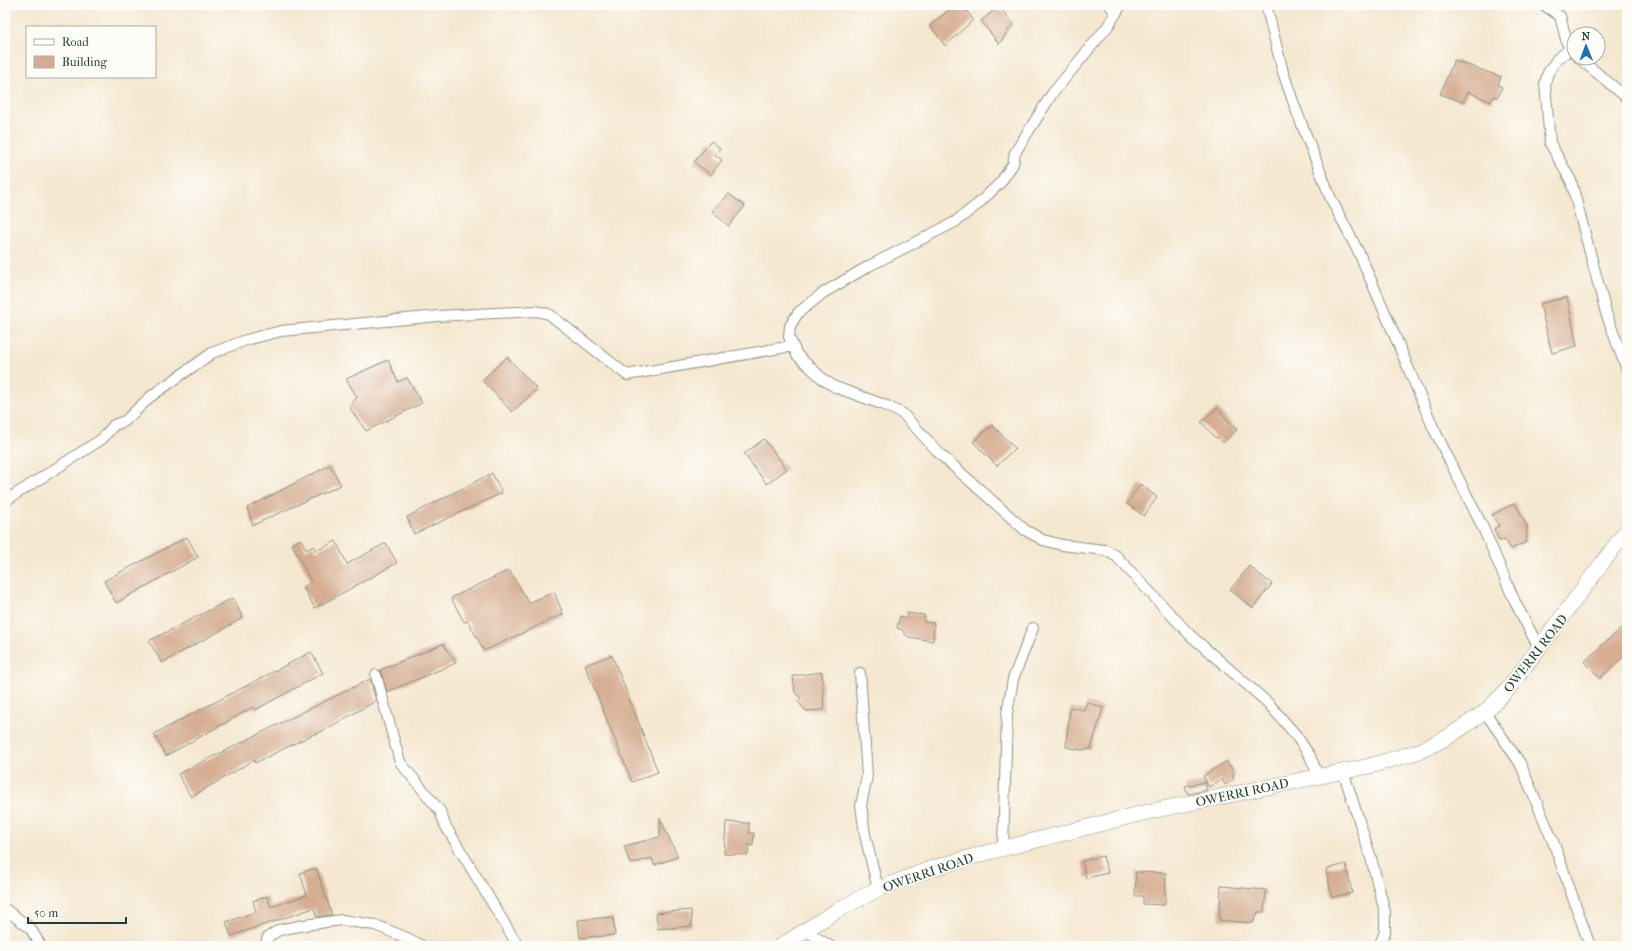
<svg xmlns="http://www.w3.org/2000/svg" width="1632" height="951" font-family="'IM FELL French Canon',serif">
	<style>
		.building { fill: #d6ad92 }
		.lines { fill: none; stroke-linecap: round; stroke-linejoin: round }
		.street-casing { stroke: #8a9282; stroke-width: 12 }
		.secondary-casing { stroke: #8a9282; stroke-width: 16 }
		.street { stroke: #fff; stroke-width: 10 }
		.secondary { stroke: #fff; stroke-width: 15 }
		.labels { text-anchor: middle; stroke-width: 3.5; stroke-linejoin: round; paint-order: stroke }
		.street-label { font-size: 13px; fill: #1f3d34; stroke: #fdfcf7 }
	</style>
	<rect width="100%" height="100%" fill="#fdfcf7"/>
	<filter id="ink" filterUnits="userSpaceOnUse"><feTurbulence type="fractalNoise" baseFrequency=".025" numOctaves="2"/><feDisplacementMap in="SourceGraphic" scale="8" xChannelSelector="R" yChannelSelector="G"/><feConvolveMatrix kernelMatrix="1 2 1 2 8 2 1 2 1" color-interpolation-filters="sRGB"/></filter>
	<filter id="wash" filterUnits="userSpaceOnUse"><feTurbulence type="fractalNoise" baseFrequency=".012" numOctaves="4" result="noise"/><feDisplacementMap in="SourceGraphic" scale="16" xChannelSelector="R" yChannelSelector="G"/><feGaussianBlur stdDeviation="0.9" result="paint"/><feColorMatrix in="noise" values="0 0 0 0 0 0 0 0 0 0 0 0 0 0 0 0 0 1.4 0 .05"/><feComposite in="paint" operator="in"/></filter>
	<g filter="url(#wash)">
		<rect width="100%" height="100%" fill="#f5e7d0"/>
		<g id="blocks">
			<path class="building" d="M956,5H963L973,20L945,46L930,25Z
				M999,6L1013,24L999,44L981,21Z
				M1454,60L1501,77L1498,85L1502,87L1498,97L1494,96L1491,102L1468,92L1463,102L1440,94Z
				M711,141L720,148L715,155L722,160L711,175L694,162Z
				M729,194L745,206L729,226L712,212Z
				M1567,297L1577,346L1552,353L1540,304Z
				M507,357L537,389L512,412L482,380Z
				M388,360L398,382L407,378L422,403L366,431L349,407L357,397L346,379Z
				M1217,408L1237,430L1223,443L1218,437L1216,438L1201,422Z
				M992,425L1015,448L997,466L973,442Z
				M764,439L787,469L767,484L744,454Z
				M330,465L341,485L253,525L247,508Z
				M492,473L502,493L414,534L407,517Z
				M1140,484L1157,497L1144,516L1127,504Z
				M1515,503L1527,526L1526,542L1511,549L1505,539L1499,541L1494,529L1499,526L1492,515Z
				M187,537L198,557L116,603L104,581Z
				M301,539L306,550L314,546L316,551L336,541L347,564L386,543L397,563L315,608L303,587L311,582L292,544Z
				M1249,566L1272,584L1253,608L1230,590Z
				M509,570L529,603L554,592L563,614L484,651L468,621L464,622L451,598Z
				M233,598L243,618L162,663L149,641Z
				M907,613L924,615V622L934,623L933,641L909,637L905,634L903,630L897,628L900,616L908,618Z
				M1627,623V654L1600,678L1584,662Z
				M443,644L456,663L387,692L380,670Z
				M311,652L323,673L255,710L253,707L166,756L154,734Z
				M612,655L658,772L632,782L585,665Z
				M822,672L824,710L806,711L798,702L801,698L795,693L793,676Z
				M370,679L376,701L317,734L316,733L255,763L254,760L191,797L178,774Z
				M1087,702L1103,708L1091,749L1081,750L1066,747L1070,707L1084,710Z
				M1227,761L1235,774L1232,775L1234,779L1225,785L1222,779L1209,787L1203,776Z
				M1205,782L1207,790L1188,794L1185,786Z
				M660,818L678,857L654,865L652,858L630,864L624,846L660,837Z
				M726,822L749,823V833H754L753,846L749,845L748,855L724,854Z
				M1103,856L1108,873L1086,878L1082,861Z
				M1346,864L1352,893L1332,897L1326,869Z
				M316,868L332,915L317,917L314,908L231,936L226,922L256,912L253,901L267,896L271,907L307,895L300,873Z
				M1136,872L1166,873L1165,905L1143,904V896H1135Z
				M1221,886L1266,890L1264,912H1258L1253,923L1219,920Z
				M691,910L692,926L658,929L656,913Z
				M613,917L615,935L580,938L578,920Z"/>
		</g>
	</g>
	<g filter="url(#ink)">
		<use href="#blocks" fill-opacity="0" stroke="#8a9282" stroke-width="1"/>
		<g class="lines">
			<defs>
				<path id="street" d="M1110,5L1116,14
					M1121,5L1108,26L1052,94L1021,143L1015,153L1013,164L1000,183L978,204L955,222L869,266L823,293L798,313L790,326L789,337L797,355L824,380L835,387L887,406L903,414L941,455L1025,530L1043,540L1062,545L1105,550L1116,556L1190,635L1268,703L1295,734L1310,756L1318,775
					M1266,5L1283,72L1295,107L1331,199L1360,255L1389,322L1433,427L1484,530L1515,602L1539,648
					M1544,5L1560,16L1567,43L1574,53
					M1570,49L1557,59L1548,73L1545,83L1550,143L1571,181L1606,313L1627,370
					M1579,58L1627,98
					M5,501L102,439L114,425L125,421L150,397L212,353L246,340L281,331L438,316L536,311L549,314L627,375L792,346
					M860,673L867,776L861,805L865,835L878,889
					M376,675L400,762L440,811L445,825L518,946
					M1485,712L1520,763L1554,844L1590,946
					M1343,771L1371,858L1385,912V932L1379,946
					M1003,848L1007,714L1013,679L1033,628
					M5,909L30,928L41,946
					M806,931L830,946
					M265,946L268,937L279,930L304,925L342,920L375,925L407,938L422,946"/>
				<path id="secondary" d="M781,946L836,911L878,889L930,869L989,852L1147,812L1370,766L1420,751L1448,737L1485,712L1508,689L1627,530"/>
			</defs>
			<use href="#street" class="street-casing"/>
			<use href="#secondary" class="secondary-casing"/>
			<use href="#street" class="street"/>
			<use href="#secondary" class="secondary"/>
		</g>
	</g>
	<g class="labels">
		<g class="street-label">
			<text transform="translate(1535 653) rotate(-52)" y="5">OWERRI ROAD</text>
			<text transform="translate(1242 792) rotate(-12)" y="5">OWERRI ROAD</text>
			<text transform="translate(928 872) rotate(-19)" y="5">OWERRI ROAD</text>
		</g>
	</g>
	<rect width="1632" height="951" fill="none" stroke="#fdfcf7" stroke-width="20"/>
	<rect x="26" y="26" width="130" height="52" fill="#fdfcf7" stroke="#a4b0a9"/>
	<rect x="34" y="39" width="20" height="6" fill="#ffffff" stroke="#a4b0a9"/>
	<text x="62" y="46" font-size="12" fill="#1f3d34">Road</text>
	<rect x="34" y="56" width="20" height="12" fill="#d6ad92" stroke="#a4b0a9"/>
	<text x="62" y="66" font-size="12" fill="#1f3d34">Building</text>
	<g transform="translate(1586 46) rotate(359)"><circle r="19" fill="#fdfcf7" stroke="#a4b0a9"/>
	<path d="M0-3L7 15L0 10L-7 15Z" fill="#1f6fb2"/>
	<text y="-6" font-size="11" font-weight="bold" text-anchor="middle" fill="#1f3d34">N</text>
	</g>
	<path d="M28 917v6h98v-6" fill="none" stroke="#1f3d34" stroke-width="2"/>
	<text x="34" y="917" font-size="12" fill="#1f3d34" stroke="#fdfcf7" stroke-width="3" paint-order="stroke">50 m</text>
</svg>
